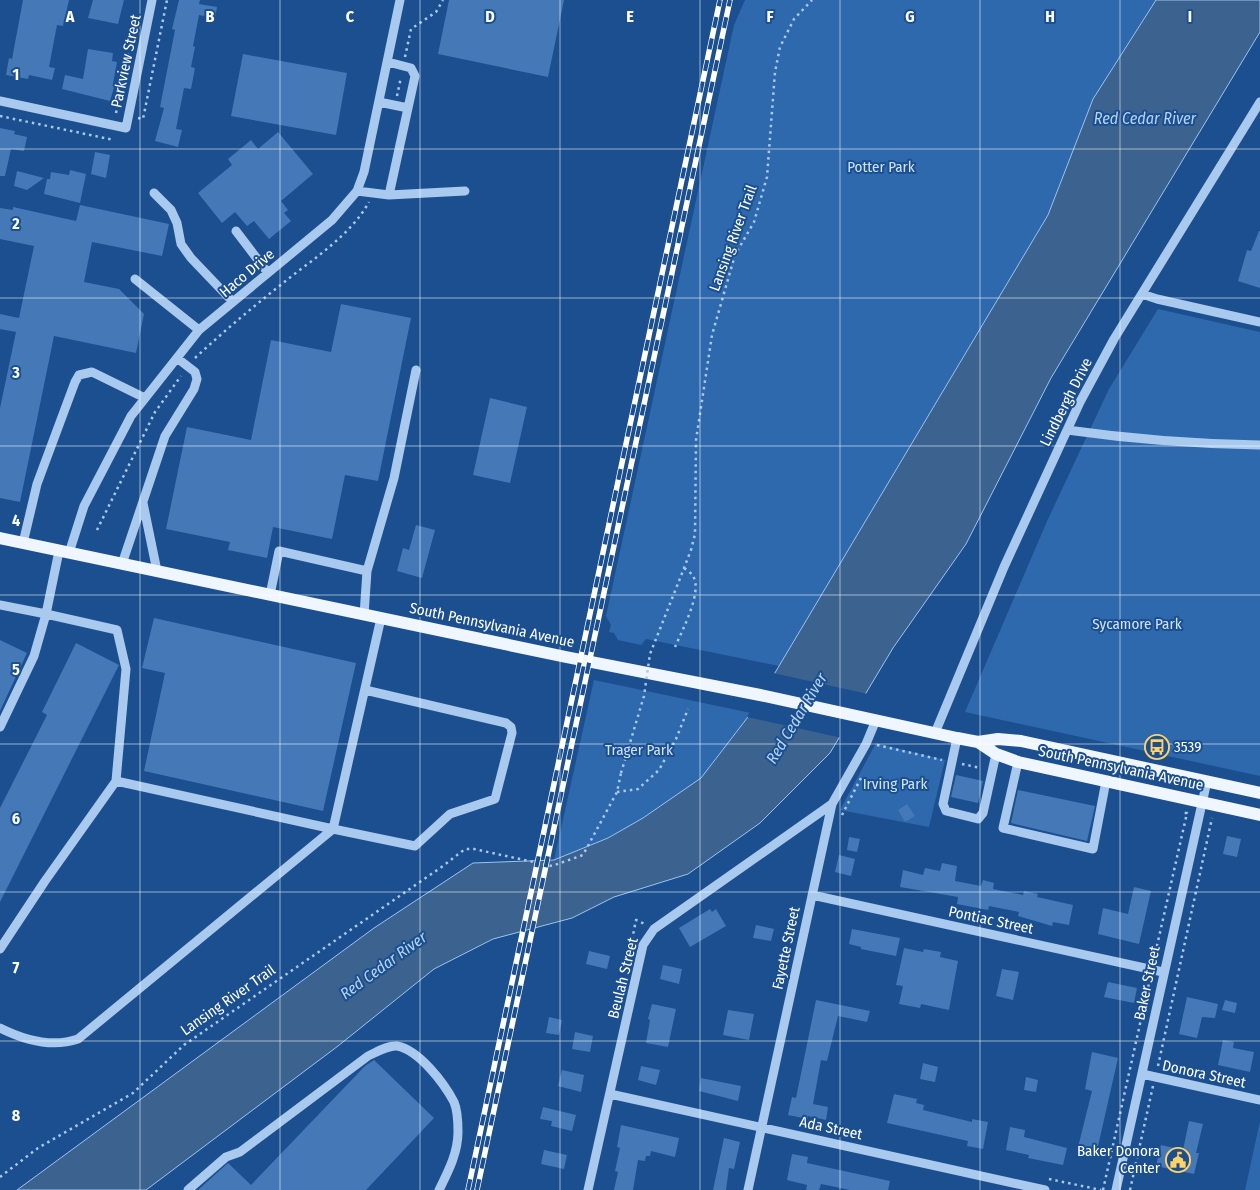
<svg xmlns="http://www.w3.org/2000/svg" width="1260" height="1190" font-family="'Fira Sans Condensed',sans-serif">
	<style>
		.green { fill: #2e69ad }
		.water { fill: #3c6290; stroke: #9cc4f0 }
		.pier { fill: #1b4f8f }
		.building { fill: #4478b7 }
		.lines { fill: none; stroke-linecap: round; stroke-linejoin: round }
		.path { stroke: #a9c9ee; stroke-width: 2.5; stroke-dasharray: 2.5 4; stroke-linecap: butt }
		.minor { stroke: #a9c9ee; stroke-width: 9 }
		.major { stroke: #f0f6ff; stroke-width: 12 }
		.rail-casing { stroke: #fff; stroke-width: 5.5 }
		.rail { stroke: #1b4f8f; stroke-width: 4; stroke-dasharray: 11; stroke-linecap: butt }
		.path-bridge { stroke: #a9c9ee; stroke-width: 2.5; stroke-dasharray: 2.5 4; stroke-linecap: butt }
		.grid { fill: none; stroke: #fff; stroke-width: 1; stroke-opacity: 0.55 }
		.labels { text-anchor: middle; stroke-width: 4; stroke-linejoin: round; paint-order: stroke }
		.street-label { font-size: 15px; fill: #fff; stroke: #1b4f8f }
		.park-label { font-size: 15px; fill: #cfe3fa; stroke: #1b4f8f }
		.poi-label { font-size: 15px; fill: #fff; stroke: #1b4f8f; text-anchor: start }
		.water-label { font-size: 16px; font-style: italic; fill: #b5d3f5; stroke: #1b4f8f }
		.grid-label { font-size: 16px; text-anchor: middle; font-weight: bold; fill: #fff; stroke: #1b4f8f; stroke-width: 4; stroke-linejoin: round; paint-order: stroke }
	</style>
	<rect width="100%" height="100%" fill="#1b4f8f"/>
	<path class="green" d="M745,0H1156L1093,99L1048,215L779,666L646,639L641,645L618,640L614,633L609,632L611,625L606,616L734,25Z
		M1158,309L1260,332V776L965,712L1048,519L1109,389Z
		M594,680L751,713L701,778L643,818L608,838L554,860Z
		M876,743L945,760L929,827L840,810Z
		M1260,1121V1190H1245Z"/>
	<path class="water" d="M1156,0H1260V32L1051,378L966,544L893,648L830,753L760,823L688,874L614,897L572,918L493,939L434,969L338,1046L146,1190H17L374,928L473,863L554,860L608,838L643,818L701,778L751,713L1048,215L1093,99Z"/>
	<path class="pier" d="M773,673L868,694L842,738L747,717Z"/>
	<path class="building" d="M23,0H69L63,26L57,25L49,67L55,68L52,80L29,75L28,79L6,75L9,58L12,59Z
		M93,0H124L118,24L88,18Z
		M179,0H200L199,4L217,7L215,18L199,15L193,46L195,47L191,67L195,68L191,89L184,88L176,129L182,130L178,147L155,141L164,108L160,107L175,30L172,29Z
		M449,0H564L548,77L438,54Z
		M88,49L113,53L112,61L117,62L113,84H115L110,101L62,89L65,75L83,79Z
		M243,54L347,73L336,135L231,116Z
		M0,128L15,131L14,134L27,137L24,151L11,149L5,176H0Z
		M278,132L313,174L281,201L288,210L284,213L291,221L269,239L254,221L247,226L235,212L222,223L198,193L232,165L228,159L251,140L258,149Z
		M95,152L110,155L106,178L91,174Z
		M70,170L86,174L80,203L44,194L47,179H50L51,172L69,175Z
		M17,171L44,178L27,190L14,186Z
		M80,205L169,224L162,256L92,242L84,282L119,289L144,314L136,353L54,336L20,502L0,498V408L16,332L0,329V314L19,318L34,246L0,239V208L13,210V207L76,221Z
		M1259,231H1260V288L1238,281L1247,250L1251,251Z
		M341,304L411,318L378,481L345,475L332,539L273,527L267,558L228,550L230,542L166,529L187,427L251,440L271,340L331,352Z
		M490,398L527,407L510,483L473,475Z
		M416,525L435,530L422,578L397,571L403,548L409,550Z
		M154,618L356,663L323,811L144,771L165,673L142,668Z
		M0,640L27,653L0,711Z
		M76,643L119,665L0,902V808L47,715L42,712Z
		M956,775L983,781L978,803L951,797Z
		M1018,790L1095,806L1087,841L1011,823Z
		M907,804L915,816L905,822L898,810Z
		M1227,836L1241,839L1237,857L1223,854Z
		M849,837L860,839L857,852L847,850Z
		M839,855L855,859L851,876L835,872Z
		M942,863L957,866L955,881L981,886L983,880L994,883L993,889L1023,895L1024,891L1038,894L1037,897L1073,905L1069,925L1053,922L1052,926L1018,916L1019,912L989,906L988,910L957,904L958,897L900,887L903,870L923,875L925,868L940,871Z
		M1134,887L1151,891L1139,944L1098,934L1103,908L1128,914Z
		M710,909L712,912L716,909L726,926L690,947L679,928Z
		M756,925L774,929L771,941L753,938Z
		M852,929L900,938L896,956L861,949V947L849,944Z
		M904,948L923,952L924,949L941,952L940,957L958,961L949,1010L921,1004L920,1008L899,1004L903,986L896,985Z
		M589,951L610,956L607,969L586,964Z
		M663,965L682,969L679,984L660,979Z
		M1002,969L1019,972L1013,1000L996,996Z
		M1108,982L1137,988L1134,1003L1104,997Z
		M1187,997L1218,1004L1215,1018L1202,1017L1197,1038L1179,1034Z
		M816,1000L870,1011L867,1022L838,1016L827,1061L821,1060L813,1104L828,1107L826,1120L808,1116V1119L788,1115L792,1097L796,1098Z
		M1225,1000L1237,1003L1235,1013L1222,1010Z
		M652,1004L676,1009L668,1047L646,1043L650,1020L648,1019Z
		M728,1010L754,1014L749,1040L723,1035Z
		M549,1017L562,1020L559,1035L546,1033Z
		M575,1032L593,1036L590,1052L572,1049Z
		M1223,1040L1234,1042L1233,1048L1254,1052L1250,1072L1218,1065Z
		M1092,1052L1118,1058L1096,1155L1077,1151L1092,1091L1085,1089Z
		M374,1060L434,1118L366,1190H198L228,1163L251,1185L365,1066Z
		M923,1063L938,1067L935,1082L920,1079Z
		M641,1066L660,1070L656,1085L638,1080Z
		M562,1070L584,1075L581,1092L558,1086Z
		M1026,1077L1038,1080L1036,1092L1024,1090Z
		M701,1078L741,1086L738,1101L699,1091Z
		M894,1094L917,1099L916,1103L924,1105L923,1110L972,1122V1119L988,1122L983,1149L967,1146L968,1141L887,1123Z
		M543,1107L576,1115L572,1131L551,1126L552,1121L540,1119Z
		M1189,1121L1203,1124L1196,1153H1199L1194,1174L1156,1166L1161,1145L1183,1150Z
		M621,1125L679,1138L675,1157L651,1151L650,1156H646L645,1161L638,1160L633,1190H614L618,1172L615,1171L620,1148L617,1147Z
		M1010,1127L1025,1130L1024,1137L1067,1148L1063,1165L1028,1158L1029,1155L1006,1150Z
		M724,1138L740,1142L734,1169L729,1168L726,1190H713Z
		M544,1150L567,1155L564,1169L541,1164Z
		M792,1154L808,1157L807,1163L890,1181L888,1190H850L821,1184L819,1190H806L807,1185L787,1180Z"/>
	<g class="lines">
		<path class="path" d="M405,57L411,29L436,12L443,0
			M397,96L401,77
			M116,113L131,39
			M0,116L114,140
			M138,118L143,119L167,0
			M195,358C224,331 253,307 283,283C313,259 350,236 369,202
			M97,530L155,412L181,376
			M679,581L691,550L695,534L696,440L712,335L735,255L754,222L767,177L775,72L780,47L794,19L812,0
			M675,647C682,631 703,591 693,576C691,573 687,570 684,568
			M877,745L942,760
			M962,764L981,768
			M617,792L638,789L659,770L676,739L688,709
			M842,815L862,776
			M632,940L636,920L645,924
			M1154,959L1187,813H1184
			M1158,1066L1212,818
			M0,1177L38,1148L133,1093L184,1045L443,866L465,849H474L552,866L583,855L617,792L621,773
			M1049,1179L1101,1190
			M1103,1190L1150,979
			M1130,1190L1153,1086"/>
		<path class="minor" d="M388,62L411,68L415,76L389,195
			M0,101L126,128L152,0
			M379,102L408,108
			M357,191L389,195L465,191
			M154,193L171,210L177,223L181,244L191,258L233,302
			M236,231L268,273
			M135,279L199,330
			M1142,294L1157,299L1260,322
			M1067,430C1131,439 1195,444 1260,445
			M143,503L157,571
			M23,543L37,484L75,382L79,375L92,372L145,398
			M69,553L84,506L131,416L199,330L332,220L357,191L364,172L400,0
			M122,564L165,436L194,389L197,379L195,372L177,358
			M270,595L279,551L367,571
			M0,605L46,614L59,551
			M364,615L367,571L394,478L416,370
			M0,727L34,656L46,614L117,630L126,669L116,781L333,829L381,618
			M935,733L1004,567L1080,402L1114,339L1260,102
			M957,738L943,804L946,811L978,819L983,813L996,754
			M1018,762L1003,828L1093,849L1106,781
			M812,895L1163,972
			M0,949L45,881L116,781
			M0,1028C24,1040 52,1048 78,1039L333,829L415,846L450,814L495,799L512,733L511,727L506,723L365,690
			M1142,1074L1260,1100
			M610,1094L1045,1190
			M188,1190L226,1157L240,1152L368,1056C377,1052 388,1045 397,1046C419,1050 444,1083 454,1102C457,1109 458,1123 458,1132C458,1153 448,1172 439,1190
			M588,1190L643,945L654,929L832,804
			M748,1190L832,804L866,744L876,720
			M1116,1190L1207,781"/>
		<path class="major" d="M0,538L566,657L760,695L957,738L978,742L998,739L1021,741L1260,793
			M978,742L996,754L1018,762L1260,815"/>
		<defs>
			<path id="rail" d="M468,1190L720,0
				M477,1190L730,0"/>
		</defs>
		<use href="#rail" class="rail-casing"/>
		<use href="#rail" class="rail"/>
		<path class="path-bridge" d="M621,773L644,696L650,654L679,581"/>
	</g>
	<path class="grid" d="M140,0V1190M280,0V1190M420,0V1190M560,0V1190M700,0V1190M840,0V1190M980,0V1190M1120,0V1190M0,149H1260M0,298H1260M0,446H1260M0,595H1260M0,744H1260M0,892H1260M0,1041H1260"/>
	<defs>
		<symbol id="bus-ring" viewBox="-11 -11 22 22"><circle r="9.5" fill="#1b4f8f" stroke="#ffd166" stroke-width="1.5"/><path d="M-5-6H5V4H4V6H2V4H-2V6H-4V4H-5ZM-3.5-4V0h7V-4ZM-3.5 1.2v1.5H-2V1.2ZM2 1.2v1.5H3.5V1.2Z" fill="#ffd166"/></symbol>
		<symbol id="civic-ring" viewBox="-11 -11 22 22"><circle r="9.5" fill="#1b4f8f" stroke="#ffd166" stroke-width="1.5"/><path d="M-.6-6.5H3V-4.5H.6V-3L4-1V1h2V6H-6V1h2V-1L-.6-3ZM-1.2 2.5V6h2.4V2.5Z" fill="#ffd166"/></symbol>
	</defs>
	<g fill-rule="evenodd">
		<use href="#bus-ring" x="1143" y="733" width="28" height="28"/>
		<use href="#civic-ring" x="1164" y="1146" width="28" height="28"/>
	</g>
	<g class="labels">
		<g class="street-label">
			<text transform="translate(126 61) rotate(-78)" y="5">Parkview Street</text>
			<text transform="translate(733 238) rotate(-70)" y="5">Lansing River Trail</text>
			<text transform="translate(247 273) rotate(-40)" y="5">Haco Drive</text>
			<text transform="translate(1066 402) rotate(-63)" y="5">Lindbergh Drive</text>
			<text transform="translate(492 625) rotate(12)" y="5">South Pennsylvania Avenue</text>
			<text transform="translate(1121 768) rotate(12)" y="5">South Pennsylvania Avenue</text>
			<text transform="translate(991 920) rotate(12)" y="5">Pontiac Street</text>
			<text transform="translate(786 948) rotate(-78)" y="5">Fayette Street</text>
			<text transform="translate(623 978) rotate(-76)" y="5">Beulah Street</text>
			<text transform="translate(1147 983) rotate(-78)" y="5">Baker Street</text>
			<text transform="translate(228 1000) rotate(-35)" y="5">Lansing River Trail</text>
			<text transform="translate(1204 1074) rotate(12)" y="5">Donora Street</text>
			<text transform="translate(831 1128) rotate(12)" y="5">Ada Street</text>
		</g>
		<g class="park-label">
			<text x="881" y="172">Potter Park</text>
			<text x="1137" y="629">Sycamore Park</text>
			<text x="639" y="755">Trager Park</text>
			<text x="895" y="789">Irving Park</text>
		</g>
		<g class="poi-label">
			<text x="1174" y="752">3539</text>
			<text x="1160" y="1156" text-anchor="end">Baker Donora<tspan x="1160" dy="17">Center</tspan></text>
		</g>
		<g class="water-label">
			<text x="1145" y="124">Red Cedar River</text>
			<text transform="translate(796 718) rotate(-59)" y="6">Red Cedar River</text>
			<text transform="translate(383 965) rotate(-36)" y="6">Red Cedar River</text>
		</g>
	</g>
	<g class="grid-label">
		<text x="70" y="22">A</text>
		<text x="210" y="22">B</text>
		<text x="350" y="22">C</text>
		<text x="490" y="22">D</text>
		<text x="630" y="22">E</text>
		<text x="770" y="22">F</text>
		<text x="910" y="22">G</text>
		<text x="1050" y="22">H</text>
		<text x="1190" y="22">I</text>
		<text x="16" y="80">1</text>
		<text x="16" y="229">2</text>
		<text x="16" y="378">3</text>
		<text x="16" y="526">4</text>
		<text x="16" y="675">5</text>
		<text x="16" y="824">6</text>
		<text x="16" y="973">7</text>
		<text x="16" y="1121">8</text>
	</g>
</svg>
